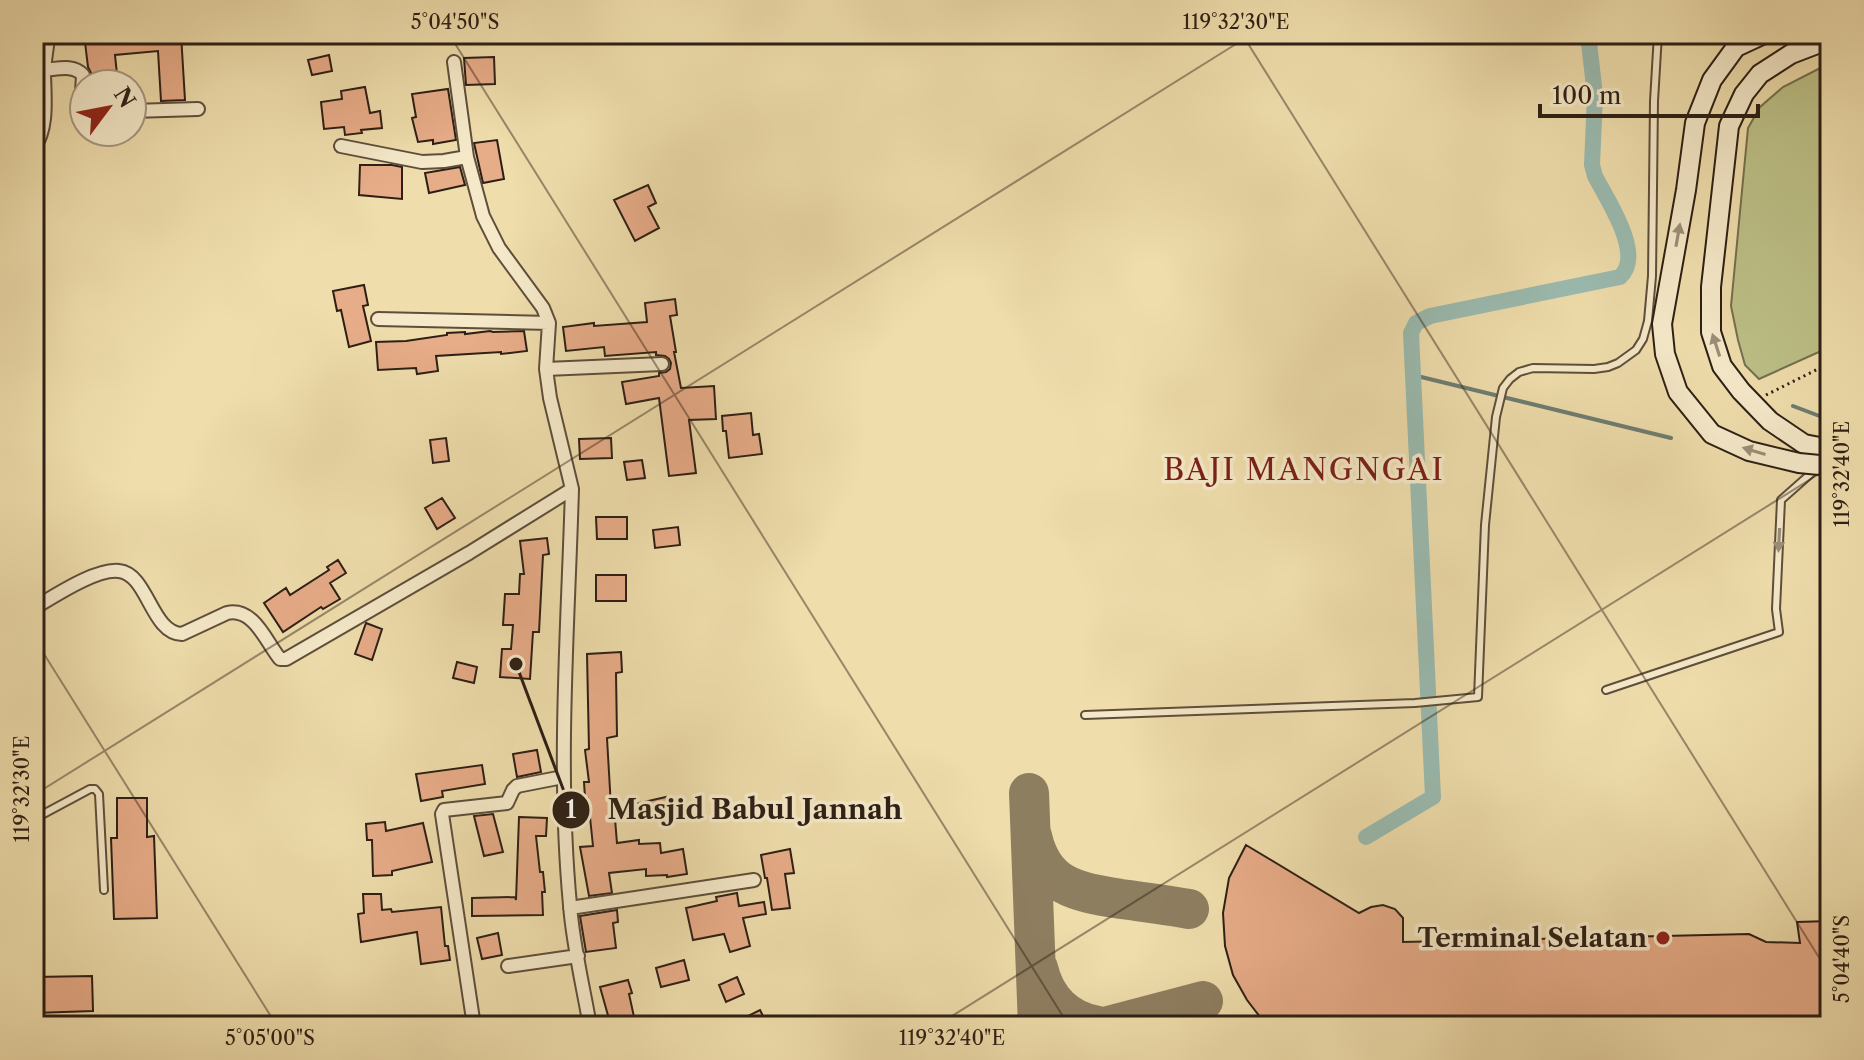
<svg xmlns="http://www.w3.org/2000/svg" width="1864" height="1060" font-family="'Libre Caslon Text',serif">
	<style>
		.green { fill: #bcc087; stroke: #74704e; stroke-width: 2 }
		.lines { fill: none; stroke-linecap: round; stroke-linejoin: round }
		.stream { stroke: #6e7d72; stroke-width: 4 }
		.canal { stroke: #9abbb0; stroke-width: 16 }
		.taxiway { stroke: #8e7e60; stroke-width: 40 }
		.building { fill: #e7ac88; stroke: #2d1f15; stroke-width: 2 }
		.lane-casing { stroke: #5e4e3b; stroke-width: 10 }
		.street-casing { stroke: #5e4e3b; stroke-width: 16 }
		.secondary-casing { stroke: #2d1f15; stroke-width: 22 }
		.path { stroke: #2d1f15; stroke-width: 3; stroke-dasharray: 2 4; stroke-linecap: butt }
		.lane { stroke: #f5e9c9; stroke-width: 6 }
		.street { stroke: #f5e9c9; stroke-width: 12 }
		.secondary { stroke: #f5e9c9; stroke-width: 18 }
		.secondary-bridge-casing { stroke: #2d1f15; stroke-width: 22; stroke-linecap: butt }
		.secondary-bridge { stroke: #f5e9c9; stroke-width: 18 }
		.oneway { fill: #9b8e78 }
		.ticks { fill: none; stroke: #2d1f15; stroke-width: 2; stroke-opacity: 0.45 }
		.poi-dot { fill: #8f2418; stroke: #f5e9c9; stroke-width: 3 }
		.labels { text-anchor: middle; stroke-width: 7; stroke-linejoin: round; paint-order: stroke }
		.poi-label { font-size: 26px; font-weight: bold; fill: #2d1f15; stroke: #f5e9c9; text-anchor: end }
		.quarter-label { font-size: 30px; letter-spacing: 2px; fill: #7a1f14; stroke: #f5e9c9 }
		.leader { fill: none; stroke: #2d1f15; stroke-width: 3 }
		.callout-dot { fill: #2d1f15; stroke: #f5e9c9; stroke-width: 3 }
		.mark-label { font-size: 24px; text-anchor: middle; font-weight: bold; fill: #fff }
		.callout-label { font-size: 28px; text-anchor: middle; font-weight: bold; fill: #2d1f15; stroke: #f5e9c9; stroke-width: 7; stroke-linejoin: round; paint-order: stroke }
		.neatline { fill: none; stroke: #2d1f15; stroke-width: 3 }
		.ticks-label { font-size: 20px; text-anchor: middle; fill: #2d1f15 }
	</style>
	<rect width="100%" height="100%" fill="#efddac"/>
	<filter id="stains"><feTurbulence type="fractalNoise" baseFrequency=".0025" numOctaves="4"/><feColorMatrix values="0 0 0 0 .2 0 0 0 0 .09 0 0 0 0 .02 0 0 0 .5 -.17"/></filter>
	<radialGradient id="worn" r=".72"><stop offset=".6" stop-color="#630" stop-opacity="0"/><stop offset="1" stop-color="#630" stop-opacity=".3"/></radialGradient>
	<path class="green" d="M1830,63V347L1759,379L1745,365L1738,340L1731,306L1748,128L1760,107L1783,87Z"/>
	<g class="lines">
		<path class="stream" d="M1413,375L1671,438
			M1793,406L1830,420"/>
		<path class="canal" d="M1366,837L1433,797L1411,333L1416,323L1430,316L1620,277C1645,255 1607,200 1595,176L1592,165L1595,95L1588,34"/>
		<path class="taxiway" d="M1029,793L1038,1026
			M1032,836C1043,887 1077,892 1121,899C1144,902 1166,905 1189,909
			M1038,968C1045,999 1066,1021 1098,1026
			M1108,1026L1203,1001"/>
	</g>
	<path class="building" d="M84,34H181L185,100L161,101L158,51L115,55L118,84H91L92,75L88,67Z
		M329,55L332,71L312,75L308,60Z
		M494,57L495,84L466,85L464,58Z
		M365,87L370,113L380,111L382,128L361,130L362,133L345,135L344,127L324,129L321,102L342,99L341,91Z
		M448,89L456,140L433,144V140L418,142L412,118L416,117L412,94Z
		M497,140L504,179L483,183L474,143Z
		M360,165H392L402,167V199L359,195Z
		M460,167L465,185L429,193L425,173Z
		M648,185L656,203L648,207L659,228L635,241L614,200Z
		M364,285L368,305L363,306L371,341L349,347L341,310L337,311L333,291Z
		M675,299L677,315L670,316L676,352H674L681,388L714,386L716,419L689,420L696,473L669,476L659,398L626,404L622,382L659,376V373L666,372L670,369L671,363L669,359L665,356L656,355V352L605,356L604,347L566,351L563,327L594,323V326L647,322L645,303Z
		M490,331L493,332L524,331L527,351L501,354V352L436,356L438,371L417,374L416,368L378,370L376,342L406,341L447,335V333L465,332V334Z
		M751,413L753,435L759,434L762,454L729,458L726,431H723L722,416Z
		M446,438L449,461L433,463L430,440Z
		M611,438L612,458L580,459L579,439Z
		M642,460L645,478L627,480L624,462Z
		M442,498L455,518L437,529L425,508Z
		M596,517H627V539H597Z
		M678,527L680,545L655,548L653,530Z
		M547,538L549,554L543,555L539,632H533L530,679L500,677L502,649H511L513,625H503L505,594H519L520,574H524L520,541Z
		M338,560L346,573L330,583L340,599L323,609L321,607L283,632L264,603L286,588L290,595L329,570L327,567Z
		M596,575H626V601H596Z
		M366,623L382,629L372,660L355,654Z
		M621,652L622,672L616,673L617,736L607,738L611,807H614L617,843L639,840V844L660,843L661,853L683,849L687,874L667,877V875L646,876V869L609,873L612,893L589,896L580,847L593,846L588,798H585L584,782H589L585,750L589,749L587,654Z
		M457,662L477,667L474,683L453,678Z
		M537,750L541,772L517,777L513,754Z
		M482,765L485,784L442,791L443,797L421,801L416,774Z
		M666,797L670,815L638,821L635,804Z
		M117,798H147V837L154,836L157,918L114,919L111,838H117Z
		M493,814L503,852L484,856L474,816Z
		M519,817L547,818L546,836H536L540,872H543L545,892H542L543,915L472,916V898L515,897L516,900Z
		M385,822L386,831L423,823L432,862L392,871V875L373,876L372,840H367L366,824Z
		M1246,845L1359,913L1371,907L1383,905L1395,909L1403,918V942L1749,934L1766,942L1800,943L1797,922L1830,921V1026H1267L1247,1000L1233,975L1225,946L1223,913L1229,878Z
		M790,849L794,873L785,874L790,908L772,910L767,878H765L761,855Z
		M737,893L739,906L764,902L766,914L743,918L750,946L730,952L724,934L693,940L686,908L717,901L716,897Z
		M363,894H381L382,910L391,909L392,912L441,907L445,946H448L450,960L421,964L417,932L361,942L358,914L364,913Z
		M617,910L618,922L613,923L616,948L586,952L580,916Z
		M498,933L502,955L482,959L477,938Z
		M684,960L689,980L661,987L656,968Z
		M92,976L93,1011L34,1013V977Z
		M737,977L744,994L726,1002L719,985Z
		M628,980L632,993L629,994L636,1026H611L600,987Z
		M760,1010L768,1026H728Z"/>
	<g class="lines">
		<defs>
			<path id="lane" d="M1606,690L1779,632L1776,609L1781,500L1816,469
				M1085,715L1415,703L1478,697L1485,525L1496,417L1503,388L1510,379L1519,372L1533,368L1594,369L1608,367L1618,363L1636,350L1643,339L1648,321L1652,276L1654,101L1658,34
				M34,819L90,789H95L99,794L104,890"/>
			<path id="street" d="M34,35L48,37C47,48 45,59 44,70C44,95 49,127 34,148
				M454,62L467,157L483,216L499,248L543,308L549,323L546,369L550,398L572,489
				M44,70C58,69 73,64 83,75L81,109L84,113
				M132,111L198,109
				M341,146L422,162L444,161L467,157
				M378,319L549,323
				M546,369L662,364
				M34,608C53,597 96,568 119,571C148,574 151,633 182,634L227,613C254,607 266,642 280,659H286L469,553L572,489C568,628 557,766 570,905C573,945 583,986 590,1026
				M570,908L754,880
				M508,966L578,956
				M474,1026L442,814L444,810L507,803L513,790L517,786L563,777"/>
			<path id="secondary" d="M1830,39L1791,54L1760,74L1744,94L1729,126L1711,287V332L1722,366L1741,391L1770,421L1804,444L1830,449"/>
		</defs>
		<use href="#lane" class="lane-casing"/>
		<use href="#street" class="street-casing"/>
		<use href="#secondary" class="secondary-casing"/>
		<path class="path" d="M1766,395L1830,363"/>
		<use href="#lane" class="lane"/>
		<use href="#street" class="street"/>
		<use href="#secondary" class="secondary"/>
		<defs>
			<path id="secondary-bridge" d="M1764,34L1736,47L1712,80L1695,123L1686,190L1662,324L1665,354L1678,392L1712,434L1749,451L1799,463L1830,466"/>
		</defs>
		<use href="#secondary-bridge" class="secondary-bridge-casing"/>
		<use href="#secondary-bridge" class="secondary-bridge"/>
	</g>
	<defs><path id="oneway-solid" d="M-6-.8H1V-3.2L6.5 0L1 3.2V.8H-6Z" transform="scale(2)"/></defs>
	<g class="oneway">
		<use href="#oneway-solid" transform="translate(1678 235) rotate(-80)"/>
		<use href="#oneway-solid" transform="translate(1716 345) rotate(-108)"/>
		<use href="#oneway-solid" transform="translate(1754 451) rotate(-163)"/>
		<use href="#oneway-solid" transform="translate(1779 540) rotate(93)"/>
	</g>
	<path class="ticks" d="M449,34L1069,1026M1242,34L1830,975M34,638L277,1026M34,795L1252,34M936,1026L1830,467"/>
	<circle class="poi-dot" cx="1663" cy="938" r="8"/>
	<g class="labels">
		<g class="poi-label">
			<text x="1647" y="947">Terminal Selatan</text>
		</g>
		<g class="quarter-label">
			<text x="1304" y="480">BAJI MANGNGAI</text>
		</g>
	</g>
	<path class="leader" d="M516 664L571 810"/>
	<g class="callout-dot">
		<circle cx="516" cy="664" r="8"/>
		<circle cx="571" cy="810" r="20"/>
	</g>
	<g class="mark-label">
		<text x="571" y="818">1</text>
	</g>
	<g class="callout-label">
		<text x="755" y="819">Masjid Babul Jannah</text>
	</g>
	<rect width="1864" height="1060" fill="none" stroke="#efddac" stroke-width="88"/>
	<g transform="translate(108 108) rotate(58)"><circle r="38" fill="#f5e9c9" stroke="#a59881" stroke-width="2"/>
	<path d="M0-6L14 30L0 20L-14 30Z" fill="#8f2418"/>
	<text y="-12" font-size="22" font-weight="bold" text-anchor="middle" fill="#2d1f15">N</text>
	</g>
	<path d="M1540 104v12h218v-12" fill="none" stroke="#2d1f15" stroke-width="4"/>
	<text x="1552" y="104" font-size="24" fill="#2d1f15" stroke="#f5e9c9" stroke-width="6" paint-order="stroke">100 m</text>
	<rect x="44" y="44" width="1776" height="972" class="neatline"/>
	<g class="ticks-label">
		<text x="455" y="29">5°04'50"S</text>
		<text x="1236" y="29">119°32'30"E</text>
		<text transform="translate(1842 474) rotate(-90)" y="7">119°32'40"E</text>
		<text transform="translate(22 789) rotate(-90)" y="7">119°32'30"E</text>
		<text transform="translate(1842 959) rotate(-90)" y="7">5°04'40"S</text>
		<text x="270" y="1045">5°05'00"S</text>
		<text x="952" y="1045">119°32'40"E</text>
	</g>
	<rect width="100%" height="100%" filter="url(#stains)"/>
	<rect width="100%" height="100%" fill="url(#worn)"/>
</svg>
